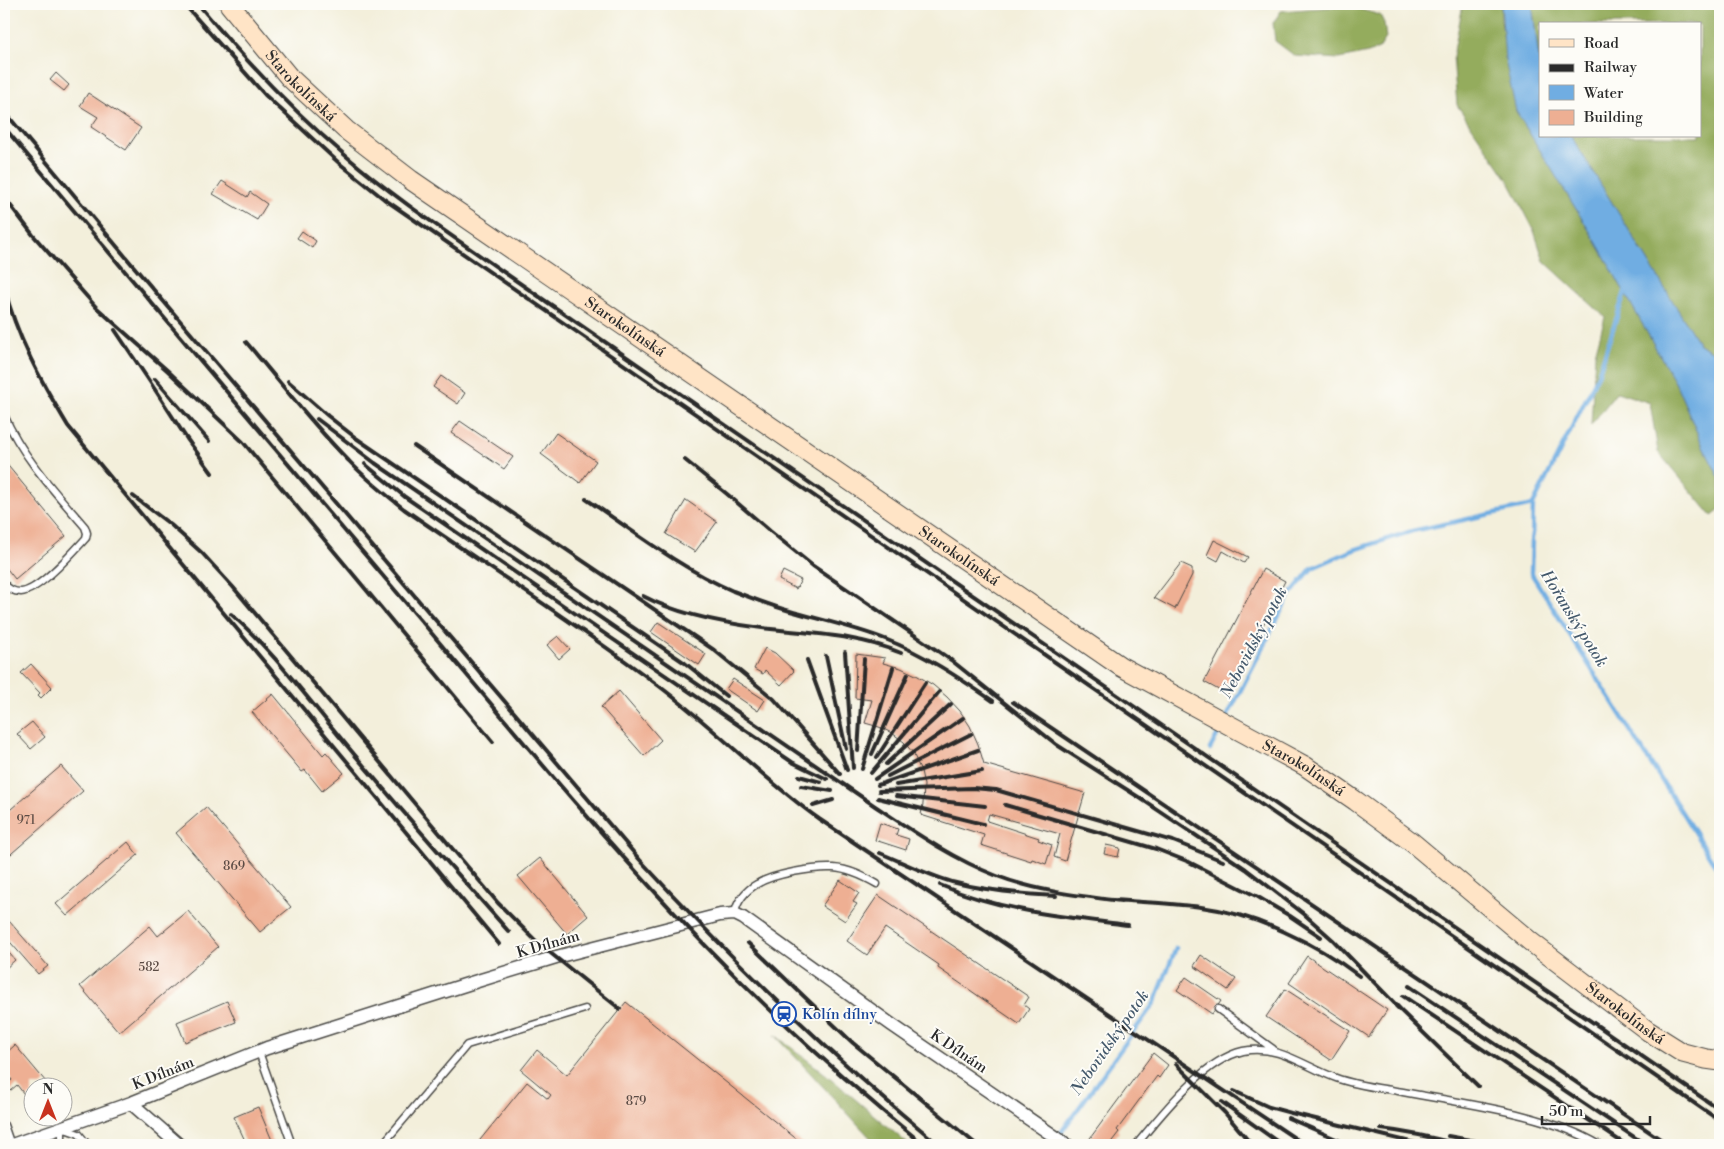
<svg xmlns="http://www.w3.org/2000/svg" width="1724" height="1149" font-family="'Libre Bodoni',serif">
	<style>
		.forest { fill: #94ac5d; stroke: #606c44 }
		.water { fill: #70ade2; stroke: #4e6c86 }
		.lines { fill: none; stroke-linecap: round; stroke-linejoin: round }
		.stream { stroke: #70ade2; stroke-width: 4.5 }
		.building { fill: #eeaf93 }
		.lane-casing { stroke: #494845; stroke-width: 9 }
		.street-casing { stroke: #494845; stroke-width: 15 }
		.secondary-casing { stroke: #494845; stroke-width: 21 }
		.lane { stroke: #fff; stroke-width: 6 }
		.street { stroke: #fff; stroke-width: 12 }
		.secondary { stroke: #ffe4c6; stroke-width: 19 }
		.rail { stroke: #2b2b2b; stroke-width: 4 }
		.labels { text-anchor: middle; stroke-width: 4; stroke-linejoin: round; paint-order: stroke }
		.number-label { font-size: 12px; fill: #5c4c45 }
		.street-label { font-size: 15px; fill: #2b2b2b; stroke: #fdfcf7 }
		.transit-label { font-size: 15px; fill: #164399; stroke: #fdfcf7; text-anchor: start }
		.water-label { font-size: 16px; font-style: italic; fill: #43586b; stroke: #fdfcf7 }
	</style>
	<rect width="100%" height="100%" fill="#fdfcf7"/>
	<filter id="ink" filterUnits="userSpaceOnUse"><feTurbulence type="fractalNoise" baseFrequency=".02" numOctaves="2"/><feDisplacementMap in="SourceGraphic" scale="10" xChannelSelector="R" yChannelSelector="G"/><feConvolveMatrix kernelMatrix="1 2 1 2 8 2 1 2 1" color-interpolation-filters="sRGB"/></filter>
	<filter id="wash" filterUnits="userSpaceOnUse"><feTurbulence type="fractalNoise" baseFrequency=".0096" numOctaves="4" result="noise"/><feDisplacementMap in="SourceGraphic" scale="20" xChannelSelector="R" yChannelSelector="G"/><feGaussianBlur stdDeviation="1.12" result="paint"/><feColorMatrix in="noise" values="0 0 0 0 0 0 0 0 0 0 0 0 0 0 0 0 0 1.4 0 .05"/><feComposite in="paint" operator="in"/></filter>
	<g filter="url(#wash)">
		<rect width="100%" height="100%" fill="#f3efdb"/>
		<path class="forest" d="M1463,4H1501V21L1516,111L1598,245L1676,384L1703,446L1720,479V510L1712,516L1658,452L1650,403L1617,392L1591,425L1595,354L1605,317L1544,261L1533,228L1508,180L1457,105L1453,56Z
			M1532,4H1720V362L1715,353L1699,344L1571,136H1700V24H1540V67Z
			M1348,6L1380,15L1384,23L1386,38L1379,49L1368,53L1339,59L1295,56L1275,41L1273,23L1281,11Z
			M775,1035L828,1076L909,1145H877Z"/>
		<path class="water" d="M1501,4H1532L1540,67V136H1571L1699,344L1715,353L1720,362V479L1703,446L1676,384L1598,245L1516,111L1505,60Z"/>
		<g class="lines">
			<path class="stream" d="M1626,289L1598,375L1533,505L1531,573L1720,873
				M1226,719L1289,596L1312,568L1351,551L1412,531L1533,505
				M1210,749L1222,726
				M1052,1145L1155,1002L1176,948"/>
		</g>
		<g id="blocks">
			<path class="building" d="M56,73L69,85L64,91L50,80Z
				M88,93L141,128L126,150L91,127L98,117L80,106Z
				M222,181L247,197L250,192L267,204L257,220L213,194Z
				M302,231L316,241L312,248L297,238Z
				M441,376L465,393L458,404L433,387Z
				M460,421L513,457L504,469L451,433Z
				M556,433L596,461L580,483L541,454Z
				M4,461L66,536L15,579L4,565Z
				M686,500L717,522L695,552L666,534Z
				M1214,540L1248,557L1244,563L1223,551L1218,561L1207,555Z
				M1181,563L1192,568V575L1175,609L1154,598Z
				M1263,569L1285,581L1228,695L1204,682Z
				M783,571L801,580L796,589L779,580Z
				M658,622L706,654L699,665L651,632Z
				M558,636L570,649L559,659L547,645Z
				M765,648L775,653L794,671L781,685L765,670L763,674L754,669Z
				M856,654L885,658L883,663L901,668L918,676L933,685L947,697L960,711L970,726L978,744L984,764L1085,793L1065,861L1054,857L1060,834L989,814L987,821L1039,838L1038,840L1052,845L1046,864L1032,859L1031,861L981,845L984,835L921,815L923,804L924,785L921,771L913,753L904,742L892,733L879,727L865,723L872,700L855,698Z
				M31,664L52,687L41,698L38,695L40,693L21,673Z
				M733,679L765,700L758,711L726,689Z
				M619,691L661,740L644,756L601,707Z
				M273,694L323,755L326,752L344,773L322,791L305,770L302,772L252,712Z
				M32,722L45,737L31,749L17,734Z
				M61,766L83,791L4,860V815Z
				M206,807L291,907L260,932L176,833Z
				M880,823L898,829L896,835L909,839L906,850L875,840Z
				M128,842L138,855L67,916L56,904Z
				M1106,845L1120,848L1118,857L1104,854Z
				M540,858L588,916L567,934L518,876Z
				M840,880L859,893L853,902L857,904L845,921L822,906Z
				M878,895L1029,997L1024,1005L1029,1009L1019,1024L938,968L939,965L885,928L867,955L847,941Z
				M188,911L218,947L119,1032L80,986L150,926L158,936Z
				M9,921L48,966L38,974L4,935V925Z
				M4,947L15,960L4,970Z
				M1201,955L1236,979L1228,990L1194,966Z
				M1307,956L1387,1010L1369,1037L1289,983Z
				M1186,977L1221,1001L1212,1014L1177,990Z
				M1285,989L1350,1031L1331,1060L1266,1017Z
				M227,1001L236,1022L185,1042L177,1022Z
				M626,1002L804,1145H476L527,1082L548,1099L551,1095L521,1070L537,1050L567,1075Z
				M15,1045L46,1082L41,1086H32V1094L27,1098L17,1085L10,1091L5,1086L12,1080L4,1070V1055Z
				M1153,1053L1168,1065L1159,1078L1157,1076L1117,1130L1119,1132L1109,1145H1085Z
				M258,1107L274,1145H247L234,1117Z"/>
		</g>
	</g>
	<g filter="url(#ink)">
		<use href="#blocks" fill-opacity="0" stroke="#494845" stroke-width="1"/>
		<g class="lines">
			<defs>
				<path id="lane" d="M4,415C23,458 55,492 85,527L87,533L86,538C73,552 39,591 21,592C13,592 9,589 4,584
					M735,914C736,902 746,890 757,884C773,874 814,867 833,868C849,869 863,876 877,884
					M1218,1009L1273,1049
					M259,1052L292,1145
					M4,1125L11,1145
					M65,1145L62,1141V1128L79,1134L88,1145
					M382,1145L467,1045L585,1009
					M1136,1145C1161,1115 1203,1060 1243,1051C1279,1044 1305,1067 1336,1078C1358,1086 1381,1088 1403,1092C1465,1104 1546,1113 1600,1145"/>
				<path id="street" d="M131,1103L179,1145
					M12,1145L131,1103L267,1048L471,983L556,957L720,915L735,914L743,918L892,1025L1067,1145"/>
				<g id="secondary">
					<path id="s1" d="M229,4L289,77L346,130L411,180L1120,666L1305,766L1356,801L1413,843L1531,942L1648,1031L1683,1053L1706,1059L1720,1061"/>
				</g>
			</defs>
			<use href="#lane" class="lane-casing"/>
			<use href="#street" class="street-casing"/>
			<use href="#secondary" class="secondary-casing"/>
			<use href="#lane" class="lane"/>
			<use href="#street" class="street"/>
			<use href="#secondary" class="secondary"/>
			<path class="rail" d="M184,4L265,95L339,163L384,199L1720,1121
				M198,4C243,58 292,110 346,156C396,199 451,235 505,273L1720,1110
				M4,111L130,262L640,860C734,962 832,1057 939,1145
				M4,127C142,293 283,458 423,623C513,730 603,839 700,940C770,1013 845,1081 924,1145
				M4,197L33,235L96,307L168,371L243,442L493,742
				M4,286C16,336 41,381 68,426L499,944
				M115,330L150,382L187,439L212,473
				M246,342C280,382 312,424 349,461C366,479 385,494 404,509C489,568 577,624 659,686C715,728 763,779 819,819L1305,1145
				M155,379L209,441
				M288,381L328,416L356,438L685,663L726,696
				M317,419L375,463L875,806C914,832 953,859 997,876C1036,891 1080,896 1121,901
				M414,446L714,650L774,699L840,774
				M685,460L727,494L770,531L813,566L951,660L1057,745L1140,798L1246,869L1304,914L1333,940L1402,1011
				M365,464L405,497L792,762L827,779
				M133,496L171,525L202,553L233,587L498,903L538,943L620,1009
				M586,499C633,531 680,568 733,591C752,598 771,606 790,611C822,620 854,627 885,639C924,654 958,677 993,701
				M643,596C679,615 722,623 762,628C809,634 856,634 901,653
				M231,614C272,650 304,694 339,736C394,803 452,867 509,932
				M845,652L853,768
				M826,656L846,749
				M807,660L847,770
				M1013,702L1669,1145
				M858,751L864,659
				M872,754L908,674
				M877,757L925,683
				M886,764L951,704
				M862,769L893,668
				M871,773L939,692
				M799,776L821,782
				M888,776L971,734
				M875,779L963,718
				M878,785L978,750
				M896,785L982,771
				M801,786L832,791
				M879,791L973,788L996,790L1173,841L1223,861
				M896,796L985,806
				M878,798L983,824
				M1005,805L1156,849L1189,862L1258,897L1290,916L1321,937
				M813,806L833,800
				M880,853C904,863 928,875 952,882C986,891 1022,894 1056,896
				M940,885C1001,911 1064,917 1128,925
				M1113,900C1142,902 1172,903 1201,907C1255,914 1316,943 1359,976
				M748,943L853,1043L977,1145
				M1409,986L1646,1145
				M1403,996L1626,1145
				M1396,1006L1478,1086
				M1176,1064L1225,1113L1252,1145
				M1234,1091L1269,1107L1291,1113L1423,1145
				M1222,1102L1282,1145
				M1288,1118L1350,1145
				M1381,1129C1408,1132 1435,1138 1461,1145
				M1448,1136L1498,1145
				M1492,1141L1517,1145"/>
		</g>
	</g>
	<defs>
		<symbol id="station-ring" viewBox="-11 -11 22 22"><circle r="9.5" fill="#fdfcf7" stroke="#1a4fb4" stroke-width="1.5"/><path d="M-3-6H3Q5-6 5-4V2Q5 4 3 4L4.5 6H3L1.5 4h-3L-3 6H-4.5L-3 4Q-5 4-5 2V-4Q-5-6-3-6ZM-3.5-4v3h7v-3ZM-3.5 1v1.5H-2V1ZM2 1v1.5H3.5V1Z" fill="#1a4fb4"/></symbol>
	</defs>
	<g fill-rule="evenodd">
		<use href="#station-ring" x="770" y="1000" width="28" height="28"/>
	</g>
	<g class="labels">
		<g class="number-label">
			<text x="26" y="824">971</text>
			<text x="234" y="870">869</text>
			<text x="149" y="971">582</text>
			<text x="636" y="1105">879</text>
		</g>
		<g class="street-label">
			<text dy="5" stroke="none"><textPath href="#s1" startOffset="109">Starokolínská</textPath></text>
			<text dy="5" stroke="none"><textPath href="#s1" startOffset="514">Starokolínská</textPath></text>
			<text dy="5" stroke="none"><textPath href="#s1" startOffset="919">Starokolínská</textPath></text>
			<text dy="5" stroke="none"><textPath href="#s1" startOffset="1324">Starokolínská</textPath></text>
			<text transform="translate(548 944) rotate(-16)" y="5">K Dílnám</text>
			<text dy="5" stroke="none"><textPath href="#s1" startOffset="1729">Starokolínská</textPath></text>
			<text transform="translate(959 1051) rotate(34)" y="5">K Dílnám</text>
			<text transform="translate(163 1073) rotate(-22)" y="5">K Dílnám</text>
		</g>
		<g class="transit-label">
			<text x="802" y="1019">Kolín dílny</text>
		</g>
		<g class="water-label">
			<text transform="translate(1575 618) rotate(58)" y="6">Hořanský potok</text>
			<text transform="translate(1253 642) rotate(-62)" y="6">Nebovidský potok</text>
			<text transform="translate(1109 1042) rotate(-55)" y="6">Nebovidský potok</text>
		</g>
	</g>
	<rect width="1724" height="1149" fill="none" stroke="#fdfcf7" stroke-width="20"/>
	<rect x="1539" y="22" width="162" height="115" fill="#fdfcf7" stroke="#a9a8a5"/>
	<rect x="1549" y="39" width="25" height="8" fill="#ffe4c6" stroke="#a9a8a5"/>
	<text x="1584" y="48" font-size="15" fill="#2b2b2b">Road</text>
	<rect x="1549" y="64" width="25" height="8" fill="#2b2b2b" stroke="#a9a8a5"/>
	<text x="1584" y="72" font-size="15" fill="#2b2b2b">Railway</text>
	<rect x="1549" y="85" width="25" height="15" fill="#70ade2" stroke="#a9a8a5"/>
	<text x="1584" y="98" font-size="15" fill="#2b2b2b">Water</text>
	<rect x="1549" y="110" width="25" height="15" fill="#eeaf93" stroke="#a9a8a5"/>
	<text x="1584" y="122" font-size="15" fill="#2b2b2b">Building</text>
	<g transform="translate(48 1102)"><circle r="24" fill="#fdfcf7" stroke="#a9a8a5"/>
	<path d="M0-4L9 19L0 12L-9 19Z" fill="#c8321e"/>
	<text y="-8" font-size="14" font-weight="bold" text-anchor="middle" fill="#2b2b2b">N</text>
	</g>
	<path d="M1542 1116v8h108v-8" fill="none" stroke="#2b2b2b" stroke-width="2.5"/>
	<text x="1549" y="1116" font-size="15" fill="#2b2b2b" stroke="#fdfcf7" stroke-width="4" paint-order="stroke">50 m</text>
</svg>
